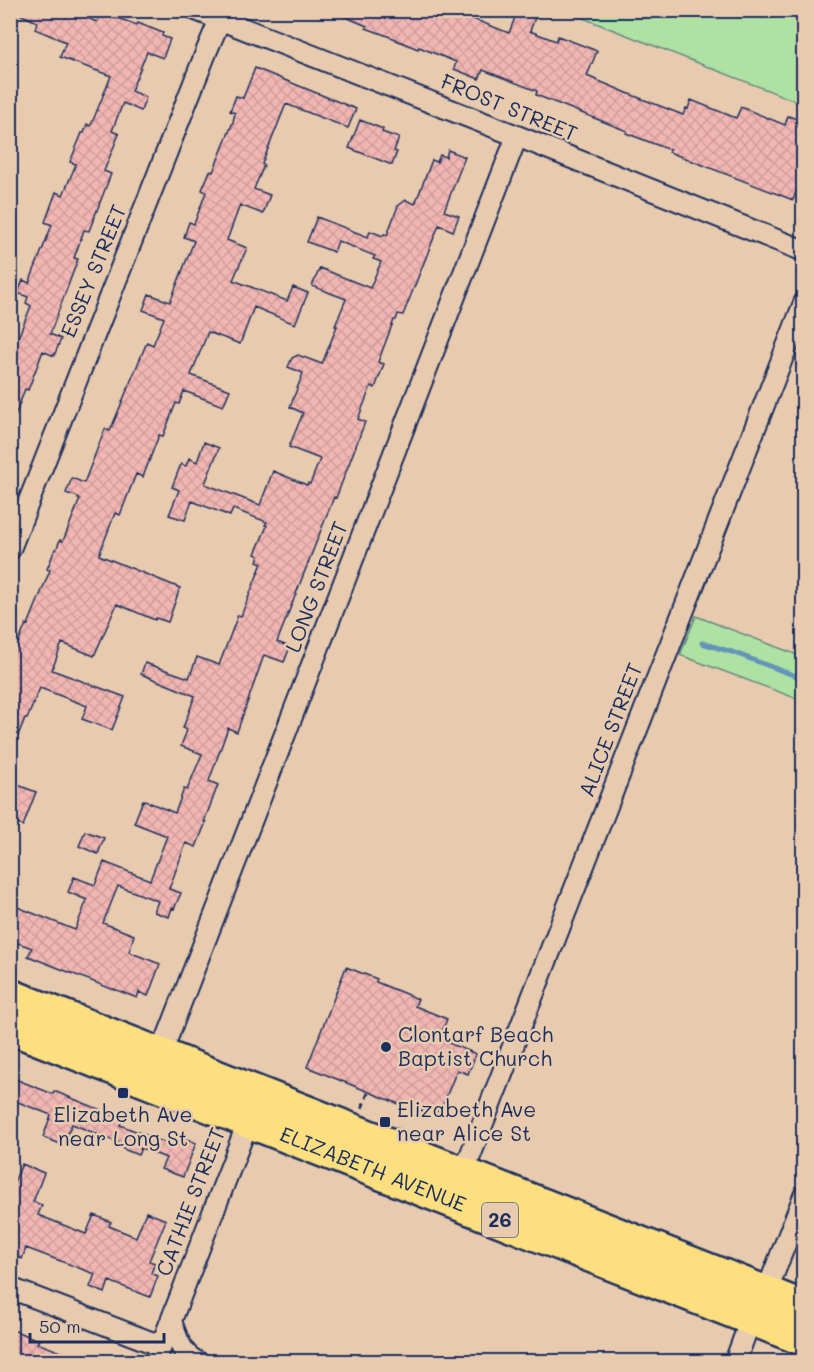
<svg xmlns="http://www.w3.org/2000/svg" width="814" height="1372" font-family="Mali,sans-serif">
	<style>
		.grass { fill: #aee1a2; stroke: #648880; stroke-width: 1.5 }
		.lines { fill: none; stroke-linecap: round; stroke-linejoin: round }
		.stream { stroke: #6494b9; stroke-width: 5 }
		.building { fill: url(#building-cross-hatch); stroke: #1b2f5e; stroke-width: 1.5 }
		.minor-casing { stroke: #1b2f5e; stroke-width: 24 }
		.trunk-casing { stroke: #1b2f5e; stroke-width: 38 }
		.path { stroke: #1b2f5e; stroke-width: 3; stroke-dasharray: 6 4.5; stroke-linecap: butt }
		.minor { stroke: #e8cbaf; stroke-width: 20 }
		.trunk { stroke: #fedf80; stroke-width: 33 }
		.poi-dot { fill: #1b2f5e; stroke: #e8cbaf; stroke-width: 2 }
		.labels { text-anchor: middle; stroke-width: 5; stroke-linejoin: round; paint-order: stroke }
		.shield { fill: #e8cbaf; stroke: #585e76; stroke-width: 1.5 }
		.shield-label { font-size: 20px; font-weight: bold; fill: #1b2f5e }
		.street-label { font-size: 21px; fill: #1b2f5e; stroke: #e8cbaf }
		.poi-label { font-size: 21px; fill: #1b2f5e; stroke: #e8cbaf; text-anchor: start }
	</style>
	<defs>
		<pattern id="building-cross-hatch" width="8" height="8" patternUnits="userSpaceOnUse" patternTransform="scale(1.5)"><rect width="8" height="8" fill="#f2b6b2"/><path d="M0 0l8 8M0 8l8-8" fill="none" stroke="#cf9d9c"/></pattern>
	</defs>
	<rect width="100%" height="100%" fill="#e8cbaf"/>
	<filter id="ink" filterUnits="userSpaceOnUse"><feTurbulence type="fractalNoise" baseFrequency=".0167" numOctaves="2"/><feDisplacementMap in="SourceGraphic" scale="12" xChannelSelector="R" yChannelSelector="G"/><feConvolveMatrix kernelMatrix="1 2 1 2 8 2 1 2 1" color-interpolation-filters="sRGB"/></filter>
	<g filter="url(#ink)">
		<path class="grass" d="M565,11H803V104Z
			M696,616L803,657V701L680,655Z"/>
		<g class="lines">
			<path class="stream" d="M702,643L732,652L804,679"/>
		</g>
		<path class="building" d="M11,10H68L97,22L101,12L137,25L138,23L163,33L162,36L170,39L163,58L147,52L131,91L146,97L141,111L123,103L112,131L119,134L104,171L111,174L89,231L84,230L74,258L78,259L50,334L61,339L54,356L43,351L28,390L25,389L12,424L10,337L17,340L31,306L26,303L28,297L18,293L23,280L29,283L52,225L45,222L56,192L63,195L76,164L70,162L82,133H84L87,124L90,126L92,123L111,76L60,57L66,42L35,29L37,22Z
			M329,10H450L509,33L518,10H525L536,15L530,31L556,41L558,36L597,51L587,76L632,95L683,115L686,108L688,109L691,100L736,118L741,107L785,125L788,116L804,121V172L793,200L669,152L670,150L626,133L627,131L536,95L537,91L483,70L479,79L454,69L456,62L419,47L418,49L396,40V39L366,28L367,26Z
			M255,68L356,109L348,128L286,104L262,164L264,165L254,189L270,195L263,214L240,205L227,240L247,248L233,280L287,301L293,287L308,293L295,324L254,307L240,344L208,332L191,375L230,390L223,406L184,391L179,404L176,403L163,436L159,435L143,477L136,474L120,515L115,513L99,555L180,588L168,622L156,618L155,620L117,604L94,656L62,643L52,670L125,697L112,730L82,719L87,706L40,688L27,719L25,718L12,751H10V663L26,624L28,625L50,570L47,569L55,549L56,550L60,540L63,541L80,499H78V497L66,493L72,478L84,483L105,429L110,431L147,342L153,345L164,318L143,310L149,294L170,302L194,241L184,237L189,222L194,224L206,192L202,190L210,171L213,172L233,122L235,113L230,111L236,96L243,98Z
			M360,120L383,129L382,132L399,138L394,151L397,152L392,165L349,148Z
			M448,150L465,157L444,211L459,216L453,231L439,225L403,315L398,314L396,320H394L378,362L384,364L375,388L371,386L358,419L365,422L336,498L334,497L277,642L290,647L284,662L264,655L237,732L228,728L209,781L218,785L204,822H206L196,847L186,843L169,889L181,893L174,909L172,908L169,917L154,912L158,901L118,886L103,923L134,935L129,952L160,964L148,996L139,992L137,998L114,989V990L28,956L32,948L10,940V918L15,906L75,930L87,900L68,892L74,877L95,885L104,862L150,880L167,836L134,823L143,800L175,813L184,789L187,790L202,754L181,746L187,730L183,728L195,696L141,674L145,663L189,678L197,657L219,665L238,615L241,616L262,563L257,561L259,556L255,554L267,526L265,525L267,522L233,509L230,516L192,501L185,520L169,515L179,490L172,487L181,464L186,466L189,458L197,462L204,442L219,448L205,484L260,505L273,471L307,485L308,483L310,484L320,459L289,447L303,413L290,407L303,373L288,367L292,358L298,355L322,364L337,326H335L346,299L312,286L320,268L370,288L381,262L373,259L375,256L338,241L334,252L307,242L317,217L368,237L370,231L383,236L384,234L387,235L398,206L406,200L415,204L432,160L437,162L440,155L446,157Z
			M10,782L36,792L23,826L10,821Z
			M85,831L104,838L98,854L79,846Z
			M346,967L377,979L376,982L418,999L415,1006L447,1019L439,1039L476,1054L468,1074L457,1070L440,1112L431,1108L425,1112L400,1102L399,1104L307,1067Z
			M10,1077L53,1094L54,1091L123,1119L120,1125L171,1145L172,1142L178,1145L182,1137L196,1143L183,1177L161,1169L166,1158L141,1148L138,1155L123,1149L124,1145L72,1124L63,1145L43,1137L51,1115L10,1099Z
			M22,1164L44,1173L33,1202L42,1205L38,1215L86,1234L94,1215L111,1222L109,1226L136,1237L146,1212L166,1220L149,1261L155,1263L151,1273L158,1276L150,1297L109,1281L105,1293L90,1287L95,1274L26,1248L22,1259L11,1254L10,1191Z
			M10,1329L39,1340L37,1343L82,1360L81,1362H10Z"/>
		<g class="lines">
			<defs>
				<path id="minor" d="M196,10L517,136L804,251
					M10,549L207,50L224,10
					M161,1054L517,136
					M463,1174L804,303
					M10,1288L161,1346
					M171,1321C177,1337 181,1355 198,1362
					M155,1362L252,1112
					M735,1362L751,1319L766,1293L804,1196"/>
				<g id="trunk">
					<path d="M10,996L804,1308"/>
					<path id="s1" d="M10,1027L804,1339"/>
				</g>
			</defs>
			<use href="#minor" class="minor-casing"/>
			<use href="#trunk" class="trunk-casing"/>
			<path class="path" d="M362,1108L368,1093
				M798,1277L804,1260"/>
			<use href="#minor" class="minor"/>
			<use href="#trunk" class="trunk"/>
		</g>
	</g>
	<g class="poi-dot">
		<circle cx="386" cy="1047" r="6"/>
		<rect x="117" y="1087" width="12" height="12" rx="3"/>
		<rect x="379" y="1116" width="12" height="12" rx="3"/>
	</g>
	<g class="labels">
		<rect class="shield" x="482" y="1203" width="36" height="34" rx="4.5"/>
		<g class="shield-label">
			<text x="500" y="1227">26</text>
		</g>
		<g class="street-label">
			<text transform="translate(509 108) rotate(22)" y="7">FROST STREET</text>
			<text transform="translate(94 271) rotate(-68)" y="7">ESSEY STREET</text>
			<text transform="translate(317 587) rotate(-69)" y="7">LONG STREET</text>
			<text transform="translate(611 730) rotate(-69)" y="7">ALICE STREET</text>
			<text dy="7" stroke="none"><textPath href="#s1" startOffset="390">ELIZABETH AVENUE</textPath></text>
			<text transform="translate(191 1202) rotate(-69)" y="7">CATHIE STREET</text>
		</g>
		<g class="poi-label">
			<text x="398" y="1042">Clontarf Beach<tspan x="398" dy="24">Baptist Church</tspan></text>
			<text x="397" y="1117">Elizabeth Ave<tspan x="397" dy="24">near Alice St</tspan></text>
			<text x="123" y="1122" text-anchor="middle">Elizabeth Ave<tspan x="123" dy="24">near Long St</tspan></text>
		</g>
	</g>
	<rect width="814" height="1372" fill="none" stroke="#e8cbaf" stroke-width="36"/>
	<rect x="18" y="18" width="778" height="1336" fill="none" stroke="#1b2f5e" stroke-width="2" filter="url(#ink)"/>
	<path d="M30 1333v9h134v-9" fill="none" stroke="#1b2f5e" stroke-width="3"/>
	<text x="39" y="1333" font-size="18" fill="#1b2f5e" stroke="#e8cbaf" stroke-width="4.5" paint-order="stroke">50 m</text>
</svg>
